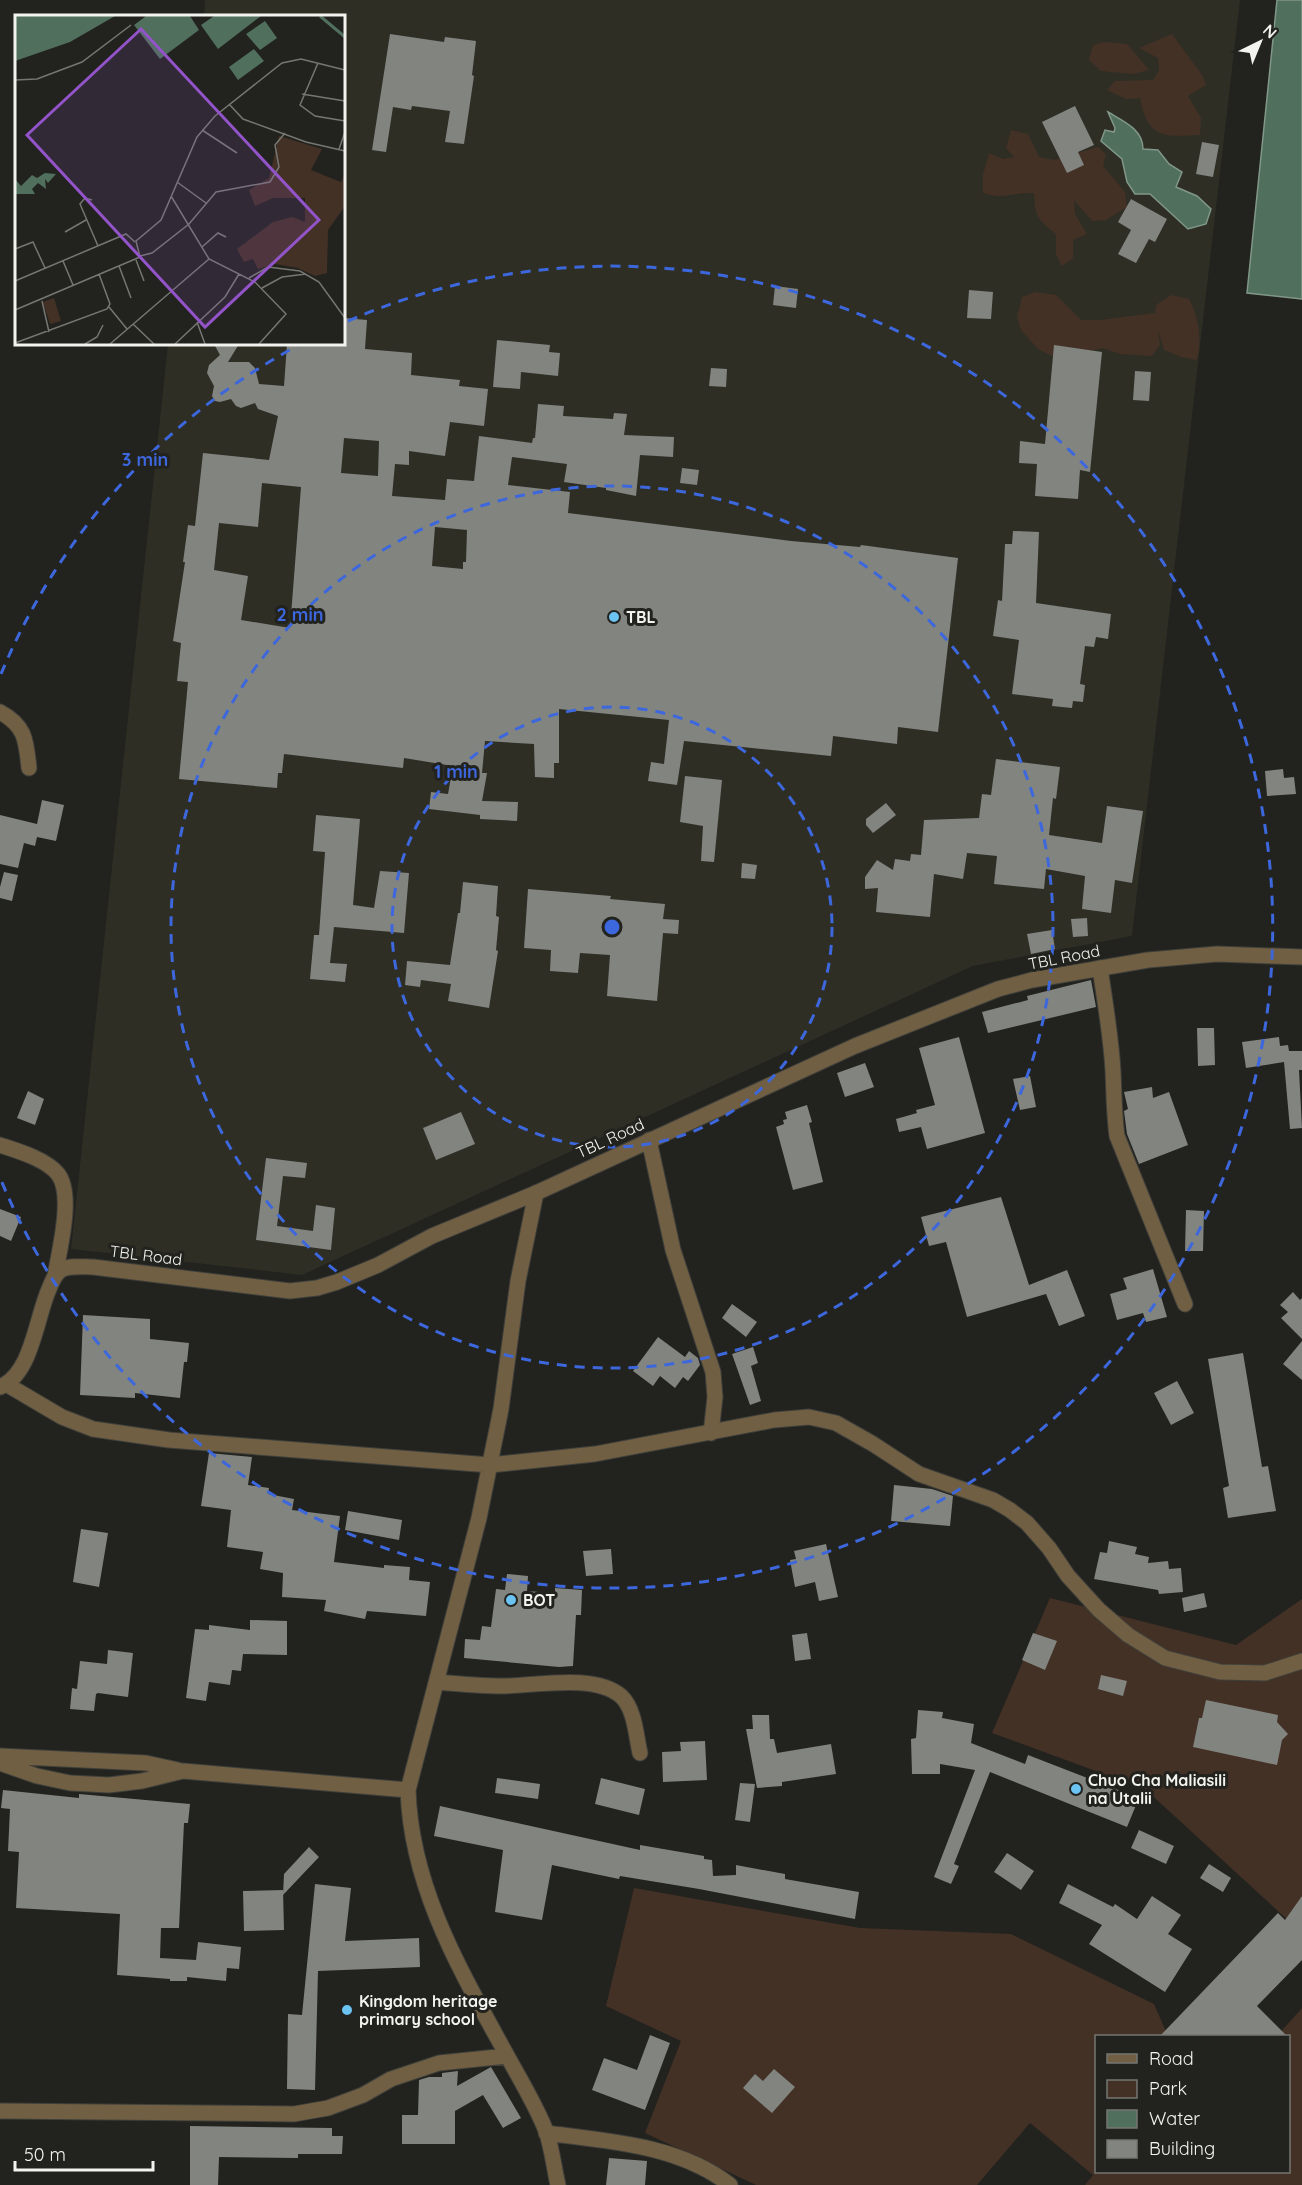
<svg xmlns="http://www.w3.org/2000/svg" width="1302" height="2185" font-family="Quicksand,sans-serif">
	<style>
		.built { fill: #2e2e25 }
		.green { fill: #433126 }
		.water { fill: #506f5c; stroke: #819788; stroke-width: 1.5 }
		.building { fill: #828480; fill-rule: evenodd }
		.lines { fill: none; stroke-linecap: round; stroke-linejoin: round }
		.minor-casing { stroke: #3f3f3b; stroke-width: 17 }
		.tertiary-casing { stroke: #3f3f3b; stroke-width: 17 }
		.minor { stroke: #705f42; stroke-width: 15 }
		.tertiary { stroke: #705f42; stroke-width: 15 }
		.ring { fill: none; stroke: #3d67dc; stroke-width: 3; stroke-dasharray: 10 8 }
		.poi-dot { fill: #6bc3f2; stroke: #22221e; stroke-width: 2 }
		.labels { text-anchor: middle; stroke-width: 6; stroke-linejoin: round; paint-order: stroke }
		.poi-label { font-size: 16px; font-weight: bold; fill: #f3f3f0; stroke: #22221e; text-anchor: start }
		.street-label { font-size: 16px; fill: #f3f3f0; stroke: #22221e }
		.inset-river { fill: none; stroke: #506f5c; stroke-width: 3 }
		.inset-road { fill: none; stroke: #767672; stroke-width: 1.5 }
		.view { fill: #9354c9; fill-opacity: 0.15; stroke: #9354c9; stroke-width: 3 }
		.inset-edge { fill: none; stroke: #f3f3f0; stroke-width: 3 }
		.centre { fill: #3d67dc; stroke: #22221e; stroke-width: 3 }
		.ring-label { font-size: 18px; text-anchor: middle; font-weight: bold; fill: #3d67dc; stroke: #22221e; stroke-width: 6; stroke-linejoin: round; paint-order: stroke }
	</style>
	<rect width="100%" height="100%" fill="#22221e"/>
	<path class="built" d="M205,0H1240L1132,936L973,966L302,1275L71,1249L168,344H344V16H204Z"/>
	<path class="green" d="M1172,34L1202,75L1206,85L1188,96L1201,118L1200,135C1163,137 1148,139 1140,98L1126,99L1107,90L1115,81L1153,80L1159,70L1158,58L1139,48Z
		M1104,42L1127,44L1149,70L1133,74L1101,71L1089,60L1093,45Z
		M1011,130L1028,134L1039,157L1054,160L1098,147L1106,154L1103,166L1125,192L1127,207L1106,220L1092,221L1074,200L1075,214L1087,234L1073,240V258L1062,266L1056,254V234C1038,220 1035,217 1034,193C1013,192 1003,200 983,193V175L989,153L1003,159L1014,157L1006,148Z
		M1035,292L1056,295L1081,320H1101L1154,313L1155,315L1156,305L1171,295L1189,299C1199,319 1202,337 1197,360L1181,357L1164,350L1158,330L1160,345L1152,356L1120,354L1103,348L1056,358L1038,349L1021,330L1017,317L1022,297Z
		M1050,1598L1236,1645L1302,1599V1933L1145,1789L992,1733Z
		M634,1888L860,1928L1011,1934L1154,2004L1168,2036H1096V2172H1288V2036H1277L1302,2008V2185H1085L1093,2175L1030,2123L977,2185H756L645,2133L681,2041L606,2006Z"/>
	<path class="water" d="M1277,0H1302V299L1247,293Z
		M1108,112C1123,121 1143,129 1143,149L1158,150L1169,164L1182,172L1176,187L1197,196L1211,209L1206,224L1188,229L1150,194H1135L1127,182L1122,159L1101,141L1105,130L1114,132L1115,128Z"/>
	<path class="building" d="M390,34L444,42L445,37L476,41L472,75L474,76L464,144L445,142L450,111L412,106L411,110L393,107L386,152L372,150Z
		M1075,106L1094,145L1078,152L1084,165L1067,173L1042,122Z
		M1202,142L1219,145L1213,177L1196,174Z
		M1131,199L1167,219L1155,242L1149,239L1136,263L1118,254L1131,230L1118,222Z
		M775,286L798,289L796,308L773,305Z
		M969,290L993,292L991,319L967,318Z
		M344,318L367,320L365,349L412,353L411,375L460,380L459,386L488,389L484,426L450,422L445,456L409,451V465L395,464L392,496L445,500L447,479L474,481L479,436L532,443L533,438H535L538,404L564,406L563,416L613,419L614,413L627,414L624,435L674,437L673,457L640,455L636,496L606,490V488L564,482L567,464L512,457L508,485L570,492L568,513L791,541L860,547L861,545L958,558L938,732L898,727L897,744L833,736L831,756L684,741L677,785L648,781L651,762L664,764L669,720L559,709V763H554V778L535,777L534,744L485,741L482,773H487L482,801L518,802L517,821L480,819V815L429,809L431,792L448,794L453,766L404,758L403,768L284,754L282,773H278L277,788L179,779L188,682L177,681L181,643L173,641L185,562H183L188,525L195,526L203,453L269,460L278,416L258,409L255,403L241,408L236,406L231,399L220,402L215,401L212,396L214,386L207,373L209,365L220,355L214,344H239L228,362H249L255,368L259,384L284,386L287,344H344ZM344,438L379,441L378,476L341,473ZM262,483L301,487L290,628L241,620L248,576L214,570L219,523L258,527ZM435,527L467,530L466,562H463V569L432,566Z
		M497,340L550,345L549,352L560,353L558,376L521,372L520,389L493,387Z
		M1054,345L1102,352L1090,472L1080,470L1078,499L1035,496L1037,464L1019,463L1020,441L1045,444Z
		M711,368L727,369L726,387L709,386Z
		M1135,371L1151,372L1149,401L1133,400Z
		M682,468L699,470L697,485L680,483Z
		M1013,531L1039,532L1036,603L1111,614L1108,639L1096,637L1094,647L1085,646L1080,684L1085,685L1083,702L1073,701L1072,708L1052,706L1053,699L1012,694L1019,640L993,636L998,600L1002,601L1005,544H1012Z
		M996,759L1060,767L1056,799L1053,798L1049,835L1102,843L1107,806L1143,811L1132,883L1115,880L1111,913L1082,909L1085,876L1046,869L1044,889L994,884L997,856L967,853L963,879L934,874L930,917L876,912L878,888L865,889V877L877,860L893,870L895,859L910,861L911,854L921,855L924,820L979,818L982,794L991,795Z
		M1283,769L1284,778L1294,777L1296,794L1267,796L1265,771Z
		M685,776L722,780L714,862L701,861L703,826L680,822Z
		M42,800L64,805L56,841L37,837L35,846L24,843L18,868L0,864V815L37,824Z
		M886,803L896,815L873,833L866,825V819Z
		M316,815L360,819L353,905L374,908L380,871L409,873L404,933L334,927L330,963L347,964L345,982L310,979L314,935H319L325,852L313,851Z
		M742,863L757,865L755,879L741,878Z
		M4,872L18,875L12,901L0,898V887Z
		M463,882L498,886L496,916L499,917L496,950L498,951L489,1008L448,1001L451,984L421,980L420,987L405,985L407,961L450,965L458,913H460Z
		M528,889L611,896L610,899L665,904L663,919L679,920L678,934L663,933L657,1001L607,996L610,955L580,953L578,973L550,971L551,950L524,948Z
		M1087,918L1088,936L1073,937L1071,919Z
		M1052,930L1055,949L1031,954L1027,934Z
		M1091,980L1096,1007L988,1033L982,1012L1028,1000L1027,996Z
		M1197,1028H1214L1215,1065L1198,1066Z
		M959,1037L985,1133L927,1149L921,1127L899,1132L896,1119L917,1113L916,1110L935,1105L919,1048Z
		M1279,1037L1280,1046L1288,1045L1289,1051H1302V1070H1299L1302,1128L1290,1129L1284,1062L1246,1068L1242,1042Z
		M865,1063L874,1087L845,1097L837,1073Z
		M1030,1076L1036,1107L1020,1110L1013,1079Z
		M1152,1087L1153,1098L1169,1092L1188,1145L1139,1164L1127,1134L1124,1111L1128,1109L1124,1092Z
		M28,1091L44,1099L35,1125L17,1118Z
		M807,1105L812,1122L809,1123L823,1182L793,1190L776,1127L784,1124L783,1120L787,1119L785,1112Z
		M461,1112L475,1144L436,1160L423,1128Z
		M266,1158L307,1163L305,1178L283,1176L277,1226L313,1231L316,1205L335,1208L331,1250L256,1240Z
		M1001,1197L1029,1285L1067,1270L1085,1316L1059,1326L1046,1294L967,1317L946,1242L929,1246L921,1217Z
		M0,1209L21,1217L11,1241L0,1236Z
		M1186,1210L1204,1211L1203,1251H1185Z
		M1153,1269L1167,1317L1146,1322L1143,1313L1117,1320L1110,1294L1127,1289L1123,1278Z
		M1293,1292L1300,1300L1302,1298V1339L1281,1318L1288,1312L1280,1305Z
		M732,1304L757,1322L746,1337L722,1318Z
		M83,1315L150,1319V1339L189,1343L187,1362H184L180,1398L135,1393V1398L80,1395Z
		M658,1337L685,1357L689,1351L698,1358L700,1365L688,1381L683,1377L675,1388L660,1376L653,1386L633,1371Z
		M1302,1341V1380L1283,1364Z
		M753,1347L758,1363L751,1366L761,1401L750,1405L732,1354Z
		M1243,1353L1262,1467L1268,1466L1276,1511L1228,1518L1223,1488L1229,1486L1208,1359Z
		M1177,1381L1194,1413L1171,1425L1154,1393Z
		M209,1453L252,1457L248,1485L269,1488L268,1494L294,1499L292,1510L340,1516L334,1562L384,1568V1565L410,1567L409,1580L430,1582L426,1616L367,1611L365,1619L324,1611L326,1600L282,1597L283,1573L260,1569L263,1552L227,1547L231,1510L201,1506Z
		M894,1485L932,1489L953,1496L950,1526L891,1521Z
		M348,1511L402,1520L399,1540L345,1530Z
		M81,1529L108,1533L99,1587L73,1582Z
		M1109,1541L1137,1547L1135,1554L1149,1557L1148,1563L1168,1561L1169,1569L1181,1568L1183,1592L1159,1594L1158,1590L1094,1579L1100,1552L1107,1553Z
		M826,1544L838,1597L819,1601L815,1582L795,1587L790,1560L796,1559L794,1551Z
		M611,1549L613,1574L586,1576L583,1551Z
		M507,1574L528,1576L527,1591L555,1593V1588L582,1590L581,1615H576L573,1666L559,1667L464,1658L465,1639L480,1640L482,1626L491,1627L496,1589L505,1590Z
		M1204,1593L1207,1607L1184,1612L1182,1598Z
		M250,1620L287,1621V1655L243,1654L241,1671L232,1670L230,1685L209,1682L206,1701L186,1698L195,1629L209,1630V1625L250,1630Z
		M807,1633L811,1659L795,1661L792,1635Z
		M1033,1633L1057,1641L1045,1670L1022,1660Z
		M108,1650L133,1653L128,1697L98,1693L96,1694L94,1711L70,1709L72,1688L77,1689L80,1661L107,1664Z
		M1101,1675L1127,1681L1123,1696L1098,1689Z
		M1206,1700L1278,1715L1277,1722L1288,1734L1282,1740L1277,1765L1193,1747L1199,1718H1202Z
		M918,1710L943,1712L942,1718L974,1724L971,1743L1025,1764L1028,1755L1139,1798L1127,1827L990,1772L954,1864L959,1866L951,1884L934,1877L975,1770L940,1764V1774H912L911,1739L916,1738Z
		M752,1715H769L770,1739H774L777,1753L831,1744L836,1774L782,1782V1786L757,1788L746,1729H753Z
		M705,1741L707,1780L663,1782L662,1752L681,1751L680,1742Z
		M497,1778L540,1784L538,1799L495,1793Z
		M601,1778L645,1789L639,1815L595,1804Z
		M740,1783L755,1784L750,1822L735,1820Z
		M3,1790L79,1798V1794L190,1804L188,1823H184L179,1928H161L160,1958L196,1960L198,1942L241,1947L239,1969L227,1968L226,1981L187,1977V1981H170V1979L117,1975L120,1914L16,1908L19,1852L8,1851L10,1809L1,1808Z
		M440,1806L640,1850V1845L704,1856V1859L712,1860L713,1876L736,1875V1865L785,1874V1879L859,1892L855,1919L699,1889L620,1876L619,1879L552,1865L542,1920L495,1912L503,1850L434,1836Z
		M1139,1830L1174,1846L1166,1864L1131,1848Z
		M309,1847L319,1857L283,1895L284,1874Z
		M1007,1853L1034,1871L1021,1890L994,1872Z
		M1209,1864L1231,1878L1223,1892L1200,1878Z
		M315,1884L351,1888L345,1941L419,1938L420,1967L318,1971L315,2090L287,2089L288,2014L302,2015Z
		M1068,1884L1113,1907L1115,1904L1137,1919L1152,1896L1181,1915L1168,1934L1192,1949L1165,1992L1089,1944L1102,1925L1059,1903Z
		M283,1890L284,1930L244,1931L243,1891Z
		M1302,1896V1960L1257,2006L1288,2037H1159L1278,1913L1285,1920Z
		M650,2035L670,2043L645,2110L592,2090L604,2058L637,2070Z
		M491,2067L521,2118L503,2128L483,2095L455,2111V2144H402V2115H418L419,2080L429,2077H442V2073L458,2071L457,2086Z
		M774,2069L795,2087L772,2113L743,2088L755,2074L763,2081Z
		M190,2126L332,2128V2136H343L342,2154H298V2158L219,2157L218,2185H190Z
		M609,2158L647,2161L645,2185H606Z"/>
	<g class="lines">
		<defs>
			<path id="minor" d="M0,712C26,726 26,741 29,768
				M1100,968C1105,1002 1111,1036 1113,1071C1114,1093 1114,1114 1117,1136L1185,1304
				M649,1140L673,1250L713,1372L715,1397L711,1433
				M0,1145C18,1151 46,1159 58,1174C74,1195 59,1251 55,1276
				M536,1193L518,1281L501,1409L479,1518L408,1790C411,1886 459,1968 504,2050C518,2076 535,2103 546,2131C552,2148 554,2168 558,2185
				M6,1384L62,1417L93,1429L169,1440L490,1465L595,1454L774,1420L809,1417L836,1423L873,1444L919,1474L993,1500L1010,1510L1027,1523L1049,1548L1068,1576L1099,1610L1128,1635L1165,1658L1220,1672L1265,1673L1302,1661
				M438,1682C459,1684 481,1686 503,1686C535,1686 594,1673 621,1696C635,1709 636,1736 640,1753
				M0,1756L146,1763L178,1770
				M0,1763L37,1776L70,1783L109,1785L142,1781L183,1771L408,1790
				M0,2111L294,2114L328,2108L363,2095L391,2079L439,2063L507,2056
				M546,2133C608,2141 679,2145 730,2185"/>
			<path id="tertiary" d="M0,1387C32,1374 36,1318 49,1289C52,1282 54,1275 61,1270C70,1265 83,1267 93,1267L290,1291L317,1288L337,1282L378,1265L432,1236L536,1193L855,1046L998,989L1032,980L1148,960L1217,954L1302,957"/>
		</defs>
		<use href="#minor" class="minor-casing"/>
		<use href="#tertiary" class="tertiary-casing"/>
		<use href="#minor" class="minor"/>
		<use href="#tertiary" class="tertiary"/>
	</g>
	<g class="ring">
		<circle cx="612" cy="927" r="220"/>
		<circle cx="612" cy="927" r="441"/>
		<path d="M1 674A661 661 0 0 1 297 346M348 321A661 661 0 1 1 1 1180"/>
	</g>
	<g class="poi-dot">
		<circle cx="614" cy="617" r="6"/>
		<circle cx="511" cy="1600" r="6"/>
		<circle cx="1076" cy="1789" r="6"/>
		<circle cx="347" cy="2010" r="6"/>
	</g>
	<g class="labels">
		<g class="poi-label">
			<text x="626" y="623">TBL</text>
			<text x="523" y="1606">BOT</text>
			<text x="1088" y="1786">Chuo Cha Maliasili<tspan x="1088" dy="18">na Utalii</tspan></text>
			<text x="359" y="2007">Kingdom heritage<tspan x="359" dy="18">primary school</tspan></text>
		</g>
		<g class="street-label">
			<text transform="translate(1064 957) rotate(-11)" y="6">TBL Road</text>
			<text transform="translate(610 1138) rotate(-25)" y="6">TBL Road</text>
			<text transform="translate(146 1255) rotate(7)" y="6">TBL Road</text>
		</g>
	</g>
	<g transform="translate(15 15)">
		<rect width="330" height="330" fill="#22221e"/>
		<path d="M264,121L307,134L296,155L326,167L330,159V191L313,215L312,258L300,261L283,253L260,249L243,254L238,244L229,247L222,234L258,207L277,202L290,207V183H258L240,191L234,175L254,163ZM39,283L46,306L35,309L28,287Z" fill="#433126"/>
		<path d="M0,1H100L55,27L0,46ZM131,1H175L184,15L145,44L119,10ZM199,1H246L203,34L186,10ZM250,6L262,23L245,35L231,19ZM239,34L249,46L223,65L214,52ZM30,158L41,159L33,168L30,164L31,174L23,168L17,174L20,179H0V164L6,171L17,160L22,163Z" fill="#506f5c"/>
		<path class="inset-river" d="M305,1L330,22"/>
		<path class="inset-road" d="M303,48L285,90L300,101L330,106M0,65L22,64L67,47L116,10M287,79L330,86M214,89L228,104L291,127L330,136M187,115L222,138M324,134L330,117M162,167L191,188M156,181L194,244L240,267L271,299L244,329M77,185L70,183L65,189L83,231M50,217L71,205M187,232L203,218L211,222M0,234L18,227L30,253M125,241L137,238L174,209L201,177L255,167L264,152L260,130L270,118M121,245L129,266M48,246L58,270M104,251L116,283M234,263L253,252L285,256L304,267L330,303M0,266L111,219L120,227M247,273L267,262L291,259M27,286L34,317M94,292L112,314M0,295L125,242L121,226L146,205L182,122L200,101L267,48L286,44L330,55M182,307L190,329M118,309L139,329M0,328L92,294L95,289L84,259M70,329L82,322L88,310M95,329L194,244M160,329L210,282L224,259"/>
		<path class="view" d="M126,14L304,205L190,312L12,120Z"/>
		<rect width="330" height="330" class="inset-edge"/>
	</g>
	<circle cx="612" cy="927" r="9" class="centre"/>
	<g class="ring-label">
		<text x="145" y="466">3 min</text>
		<text x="300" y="621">2 min</text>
		<text x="456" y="778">1 min</text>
	</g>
	<rect x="1095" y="2035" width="195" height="138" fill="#22221e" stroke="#767672" stroke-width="1.5"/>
	<rect x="1107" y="2054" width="30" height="9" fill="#705f42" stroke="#767672" stroke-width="1.5"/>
	<text x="1149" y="2065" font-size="18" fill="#f3f3f0">Road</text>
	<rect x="1107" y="2080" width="30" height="18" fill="#433126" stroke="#767672" stroke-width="1.5"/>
	<text x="1149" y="2095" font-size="18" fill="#f3f3f0">Park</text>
	<rect x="1107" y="2110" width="30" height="18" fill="#506f5c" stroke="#767672" stroke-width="1.5"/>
	<text x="1149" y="2125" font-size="18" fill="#f3f3f0">Water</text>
	<rect x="1107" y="2140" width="30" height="18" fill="#828480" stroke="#767672" stroke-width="1.5"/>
	<text x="1149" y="2155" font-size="18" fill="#f3f3f0">Building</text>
	<g transform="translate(1260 42) rotate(43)" stroke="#22221e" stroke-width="4.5" paint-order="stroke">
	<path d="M0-4.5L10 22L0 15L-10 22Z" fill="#f3f3f0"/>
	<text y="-9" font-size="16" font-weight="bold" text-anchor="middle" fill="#f3f3f0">N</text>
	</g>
	<path d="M15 2161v9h138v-9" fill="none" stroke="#f3f3f0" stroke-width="3"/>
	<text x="24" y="2161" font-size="18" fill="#f3f3f0" stroke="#22221e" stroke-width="4.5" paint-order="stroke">50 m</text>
</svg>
